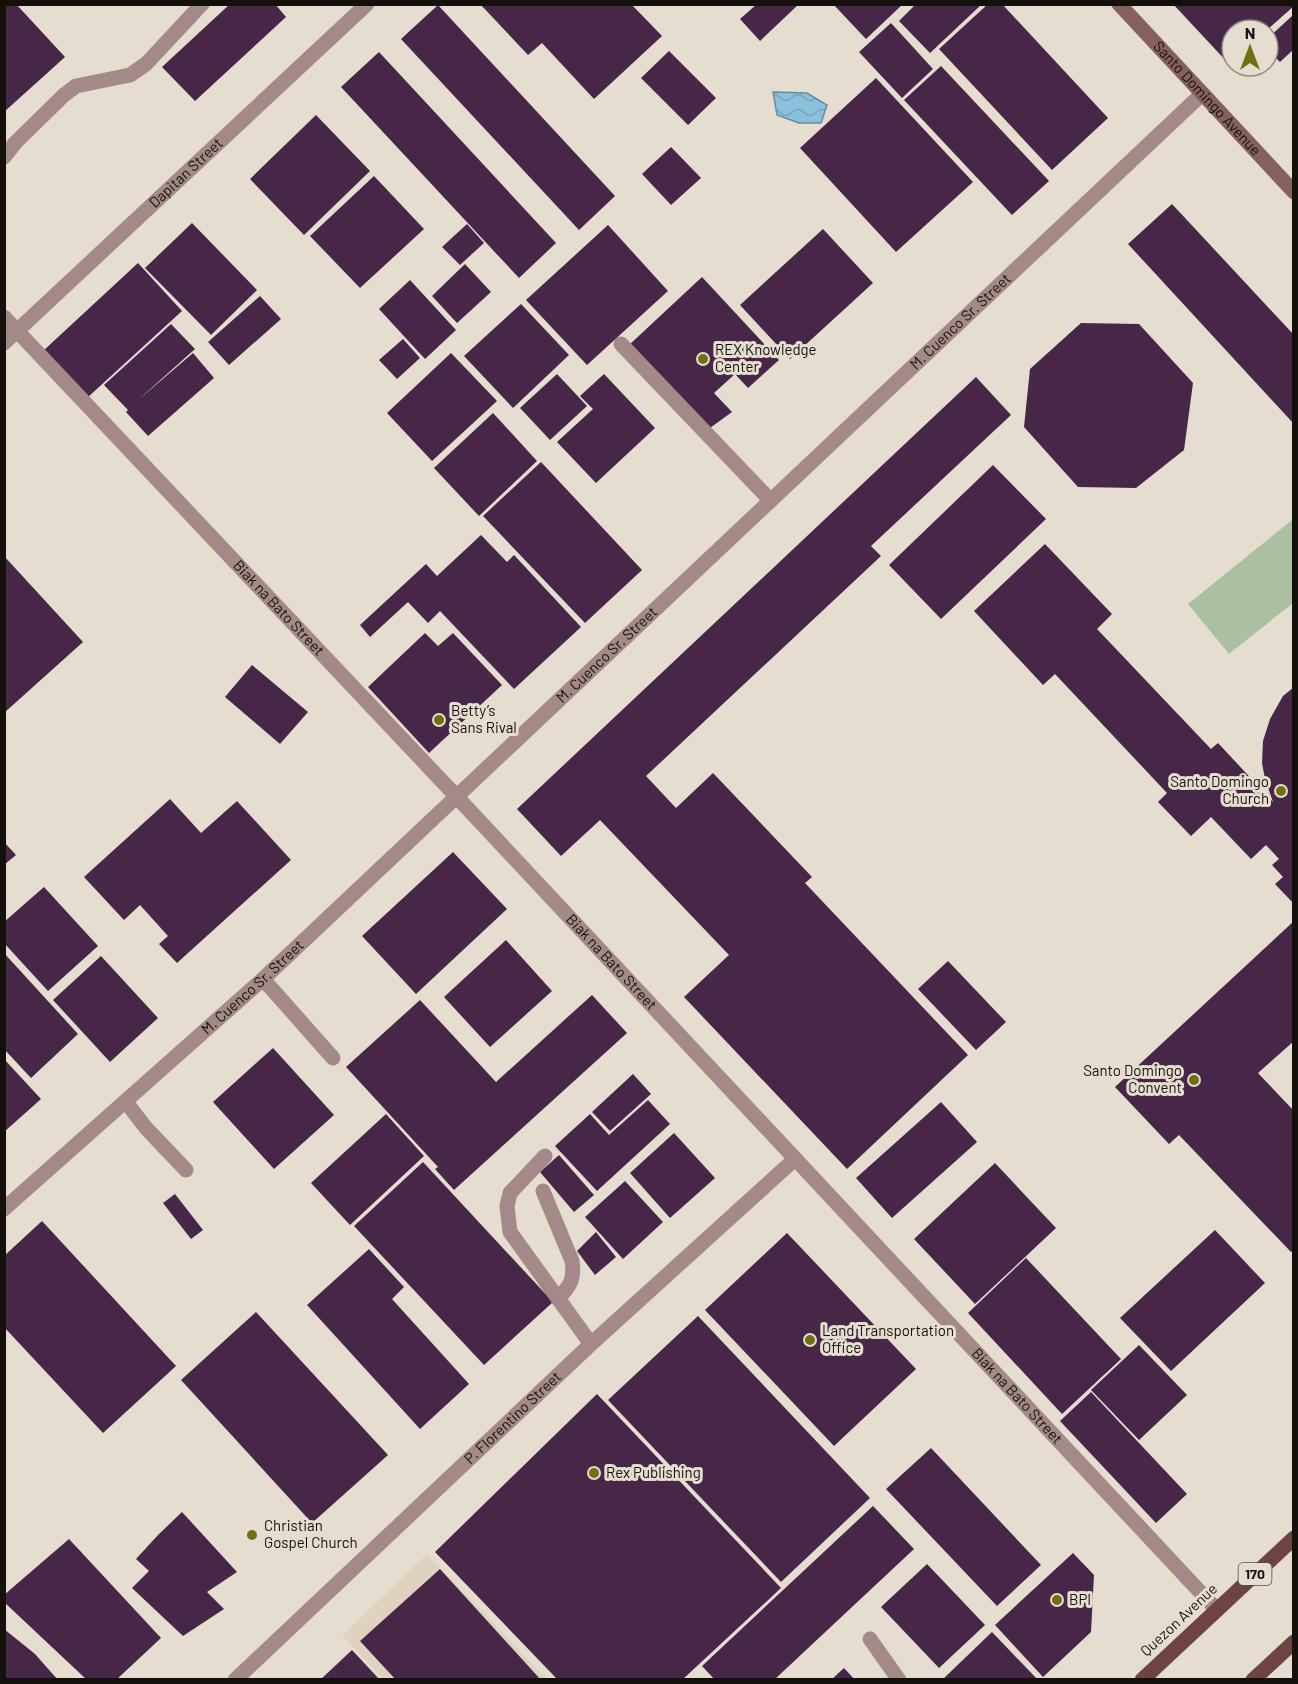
<svg xmlns="http://www.w3.org/2000/svg" width="1298" height="1684" font-family="Barlow,sans-serif">
	<style>
		.industrial { fill: #dfd3bf }
		.park { fill: #abc0a1 }
		.water { fill: url(#water-waves); stroke: #678c9d; stroke-width: 1.5 }
		.building { fill: #462747 }
		.lines { fill: none; stroke-linecap: round; stroke-linejoin: round }
		.service { stroke: #a38988; stroke-width: 15 }
		.minor { stroke: #a38988; stroke-width: 15 }
		.tertiary { stroke: #a38988; stroke-width: 15 }
		.secondary { stroke: #84615f; stroke-width: 15 }
		.primary { stroke: #6e4443; stroke-width: 15 }
		.poi-dot { fill: #6e7013; stroke: #e4ddd0; stroke-width: 2 }
		.labels { text-anchor: middle; stroke-width: 6; stroke-linejoin: round; paint-order: stroke }
		.shield { fill: #e4ddd0; stroke: #524e48; stroke-width: 1.5 }
		.shield-label { font-size: 14px; font-weight: bold; fill: #14110d }
		.street-label { font-size: 15px; fill: #14110d; stroke: #e4ddd0 }
		.poi-label { font-size: 15px; fill: #14110d; stroke: #e4ddd0; text-anchor: start }
	</style>
	<defs>
		<pattern id="water-waves" width="16" height="10" patternUnits="userSpaceOnUse" patternTransform="scale(1.5)"><rect width="16" height="10" fill="#8ac0db"/><path d="M0 5q4-4 8 0t8 0" fill="none" stroke="#76a4bb"/></pattern>
	</defs>
	<rect width="100%" height="100%" fill="#e4ddd0"/>
	<path class="industrial" d="M427,1554L547,1679H383L342,1636Z"/>
	<path class="park" d="M1292,520L1294,523L1293,603L1229,654L1188,604Z"/>
	<path class="water" d="M773,92L807,93L827,105L821,123H799L777,115Z"/>
	<path class="building" d="M4,4H16L65,57L4,112Z
		M230,4H275L286,17L195,101L162,67Z
		M757,4H799L760,41L740,19Z
		M833,4H903L866,39Z
		M916,4H982L930,53L899,21Z
		M988,4H1002L1108,118L1052,170L939,49Z
		M1173,4H1294V6L1267,30H1232V62L1229,64Z
		M438,5L615,196L579,230L401,39Z
		M481,5H632L662,36L594,99L542,43L528,55Z
		M1292,16L1294,18V49L1280,62L1268,50V38Z
		M891,23L933,69L902,98L859,52Z
		M669,51L716,98L688,125L641,78Z
		M379,52L556,243L519,278L341,87Z
		M941,66L1049,181L1012,215L904,100Z
		M876,78L973,182L896,252L800,148Z
		M316,115L370,171L304,235L250,179Z
		M671,147L701,178L671,205L642,174Z
		M374,176L424,229L360,288L310,236Z
		M1172,204L1294,335V424L1128,244Z
		M192,223L257,290L211,335L145,268Z
		M467,224L484,243L460,265L442,247Z
		M608,225L668,291L587,365L526,300Z
		M823,229L873,283L790,359L740,305Z
		M138,263L182,311L87,398L43,351Z
		M465,264L491,292L457,323L432,296Z
		M702,277L779,360L748,388L735,374L714,393L732,412L710,428L628,346Z
		M410,280L456,330L425,359L379,309Z
		M260,296L281,319L229,365L208,342Z
		M521,304L569,355L513,408L464,356Z
		M1081,323L1139,324L1193,383L1184,450L1136,488L1078,487L1024,427L1030,369Z
		M171,324L195,349L137,401L193,353L214,378L148,436L126,412L128,410L104,385Z
		M403,339L420,358L397,379L379,360Z
		M451,353L497,401L432,461L387,413Z
		M557,374L587,406L550,440L520,408Z
		M604,374L655,428L596,483L557,442L593,409L580,396Z
		M976,377L1011,415L871,546L881,556L646,776L676,808L713,773L812,877L805,883L968,1055L847,1169L684,997L729,955L600,820L561,856L517,809Z
		M493,413L537,461L479,516L434,468Z
		M541,462L642,570L585,623L483,516Z
		M993,465L1046,519L941,619L889,565Z
		M481,535L507,562L514,555L581,627L514,689L440,611L428,623L408,602L370,637L360,625L426,564L437,576Z
		M1045,544L1112,614L1097,629L1211,749L1218,743L1273,802L1265,779L1262,763L1263,741L1270,719L1283,696L1294,687V904L1275,884L1283,877L1272,865L1279,859L1266,845L1251,859L1211,817L1191,836L1158,802L1167,793L1055,674L1043,685L974,611Z
		M4,556L83,642L4,713Z
		M425,633L438,646L453,633L502,685L429,753L368,687Z
		M252,665L308,712L280,744L225,697Z
		M170,799L201,833L237,801L291,860L177,963L159,944L168,936L140,905L124,920L84,877Z
		M4,842L16,855L4,865Z
		M453,852L507,909L416,994L362,936Z
		M44,887L98,946L48,991L4,943V922Z
		M1294,921V1041L1258,1073L1294,1111V1250L1291,1252L1179,1135L1169,1144L1115,1087Z
		M506,940L552,991L490,1047L444,997Z
		M4,953L78,1034L31,1078L4,1049Z
		M101,956L158,1018L110,1062L53,1000Z
		M948,961L1006,1022L976,1050L918,989Z
		M592,995L627,1033L454,1190L435,1169L438,1167L346,1067L420,1000L496,1082Z
		M273,1048L334,1115L274,1169L213,1102Z
		M4,1059L41,1099L4,1132Z
		M633,1074L651,1094L610,1131L592,1112Z
		M648,1100L670,1124L597,1191L555,1146L590,1114L609,1135Z
		M941,1102L977,1142L892,1218L856,1178Z
		M386,1114L424,1156L350,1225L311,1183Z
		M674,1133L715,1178L670,1218L630,1173Z
		M559,1155L594,1195L574,1212L540,1172Z
		M423,1162L553,1302L484,1365L354,1226Z
		M995,1163L1056,1228L975,1304L914,1239Z
		M625,1181L663,1222L623,1259L585,1217Z
		M175,1194L203,1230L191,1239L163,1203Z
		M42,1221L176,1366L103,1433L4,1327V1256Z
		M1215,1230L1265,1283L1171,1371L1120,1318Z
		M596,1232L616,1257L595,1275L577,1251Z
		M787,1233L916,1369L834,1446L705,1310Z
		M369,1249L404,1287L392,1299L469,1384L420,1429L307,1305Z
		M1026,1258L1121,1359L1062,1414L968,1313Z
		M256,1312L388,1455L312,1523L181,1380Z
		M698,1316L870,1498L781,1582L608,1400Z
		M1139,1345L1187,1395L1139,1440L1091,1390Z
		M1091,1392L1187,1494L1156,1523L1060,1421Z
		M597,1394L781,1588L682,1680H558L435,1552Z
		M931,1448L1041,1565L997,1606L886,1489Z
		M873,1506L914,1549L774,1680H715L702,1666Z
		M182,1512L237,1572L207,1592L224,1609L183,1636L132,1588L149,1571L136,1559L158,1535Z
		M69,1539L161,1638L116,1680H87L4,1602V1595Z
		M1073,1553L1094,1575L1091,1632L1043,1677L995,1625Z
		M927,1564L985,1625L939,1668L881,1607Z
		M440,1569L541,1680H396L360,1641Z
		M4,1629L35,1654L58,1680H4Z
		M992,1632L1038,1680H942Z
		M352,1650L380,1680H320Z
		M844,1668L855,1680H831Z"/>
	<g class="lines">
		<path class="service" d="M4,157L15,143L64,95L76,86L130,75L146,64L202,4
			M621,344L770,500
			M263,979L333,1058
			M126,1102L146,1128L186,1170
			M545,1156L510,1193L507,1206L510,1232L591,1344
			M543,1191L572,1261C575,1279 570,1286 558,1299
			M870,1639L899,1680"/>
		<g class="minor">
			<path id="s1" d="M4,317L456,796L1217,1610"/>
			<path id="s2" d="M4,1209L263,979L1202,94"/>
			<path id="s3" d="M235,1680L591,1344L795,1159"/>
		</g>
		<path class="tertiary" id="s4" d="M4,343L367,4"/>
		<path class="secondary" id="s5" d="M1119,4L1294,192"/>
		<path class="primary" d="M1142,1680L1294,1538
			M1253,1680L1294,1642"/>
	</g>
	<g class="poi-dot">
		<circle cx="703" cy="359" r="6"/>
		<circle cx="439" cy="720" r="6"/>
		<circle cx="1281" cy="791" r="6"/>
		<circle cx="1194" cy="1080" r="6"/>
		<circle cx="810" cy="1340" r="6"/>
		<circle cx="594" cy="1473" r="6"/>
		<circle cx="252" cy="1535" r="6"/>
		<circle cx="1057" cy="1600" r="6"/>
	</g>
	<g class="labels">
		<rect class="shield" x="1238.5" y="1563" width="33" height="22" rx="4.5"/>
		<g class="shield-label">
			<text x="1255" y="1579">170</text>
		</g>
		<g class="street-label">
			<text dy="5" stroke="none"><textPath href="#s5" startOffset="129">Santo Domingo Avenue</textPath></text>
			<text dy="5" stroke="none"><textPath href="#s4" startOffset="249">Dapitan Street</textPath></text>
			<text dy="5" stroke="none"><textPath href="#s2" startOffset="1305">M. Cuenco Sr. Street</textPath></text>
			<text dy="5" stroke="none"><textPath href="#s1" startOffset="400">Biak na Bato Street</textPath></text>
			<text dy="5" stroke="none"><textPath href="#s2" startOffset="819">M. Cuenco Sr. Street</textPath></text>
			<text dy="5" stroke="none"><textPath href="#s1" startOffset="886">Biak na Bato Street</textPath></text>
			<text dy="5" stroke="none"><textPath href="#s2" startOffset="333">M. Cuenco Sr. Street</textPath></text>
			<text dy="5" stroke="none"><textPath href="#s1" startOffset="1480">Biak na Bato Street</textPath></text>
			<text dy="5" stroke="none"><textPath href="#s3" startOffset="382">P. Florentino Street</textPath></text>
			<text transform="translate(1179 1620) rotate(-43)" y="5">Quezon Avenue</text>
		</g>
		<g class="poi-label">
			<text x="715" y="355">REX Knowledge<tspan x="715" dy="17">Center</tspan></text>
			<text x="451" y="716">Betty’s<tspan x="451" dy="17">Sans Rival</tspan></text>
			<text x="1269" y="787" text-anchor="end">Santo Domingo<tspan x="1269" dy="17">Church</tspan></text>
			<text x="1182" y="1076" text-anchor="end">Santo Domingo<tspan x="1182" dy="17">Convent</tspan></text>
			<text x="822" y="1336">Land Transportation<tspan x="822" dy="17">Office</tspan></text>
			<text x="606" y="1478">Rex Publishing</text>
			<text x="264" y="1531">Christian<tspan x="264" dy="17">Gospel Church</tspan></text>
			<text x="1069" y="1605">BPI</text>
		</g>
	</g>
	<rect width="1298" height="1684" fill="none" stroke="#14110d" stroke-width="12"/>
	<g transform="translate(1250 48)"><circle r="28" fill="#e4ddd0" stroke="#918b82" stroke-width="1.5"/>
	<path d="M0-4.5L10 22L0 15L-10 22Z" fill="#6e7013"/>
	<text y="-9" font-size="16" font-weight="bold" text-anchor="middle" fill="#14110d">N</text>
	</g>
</svg>
